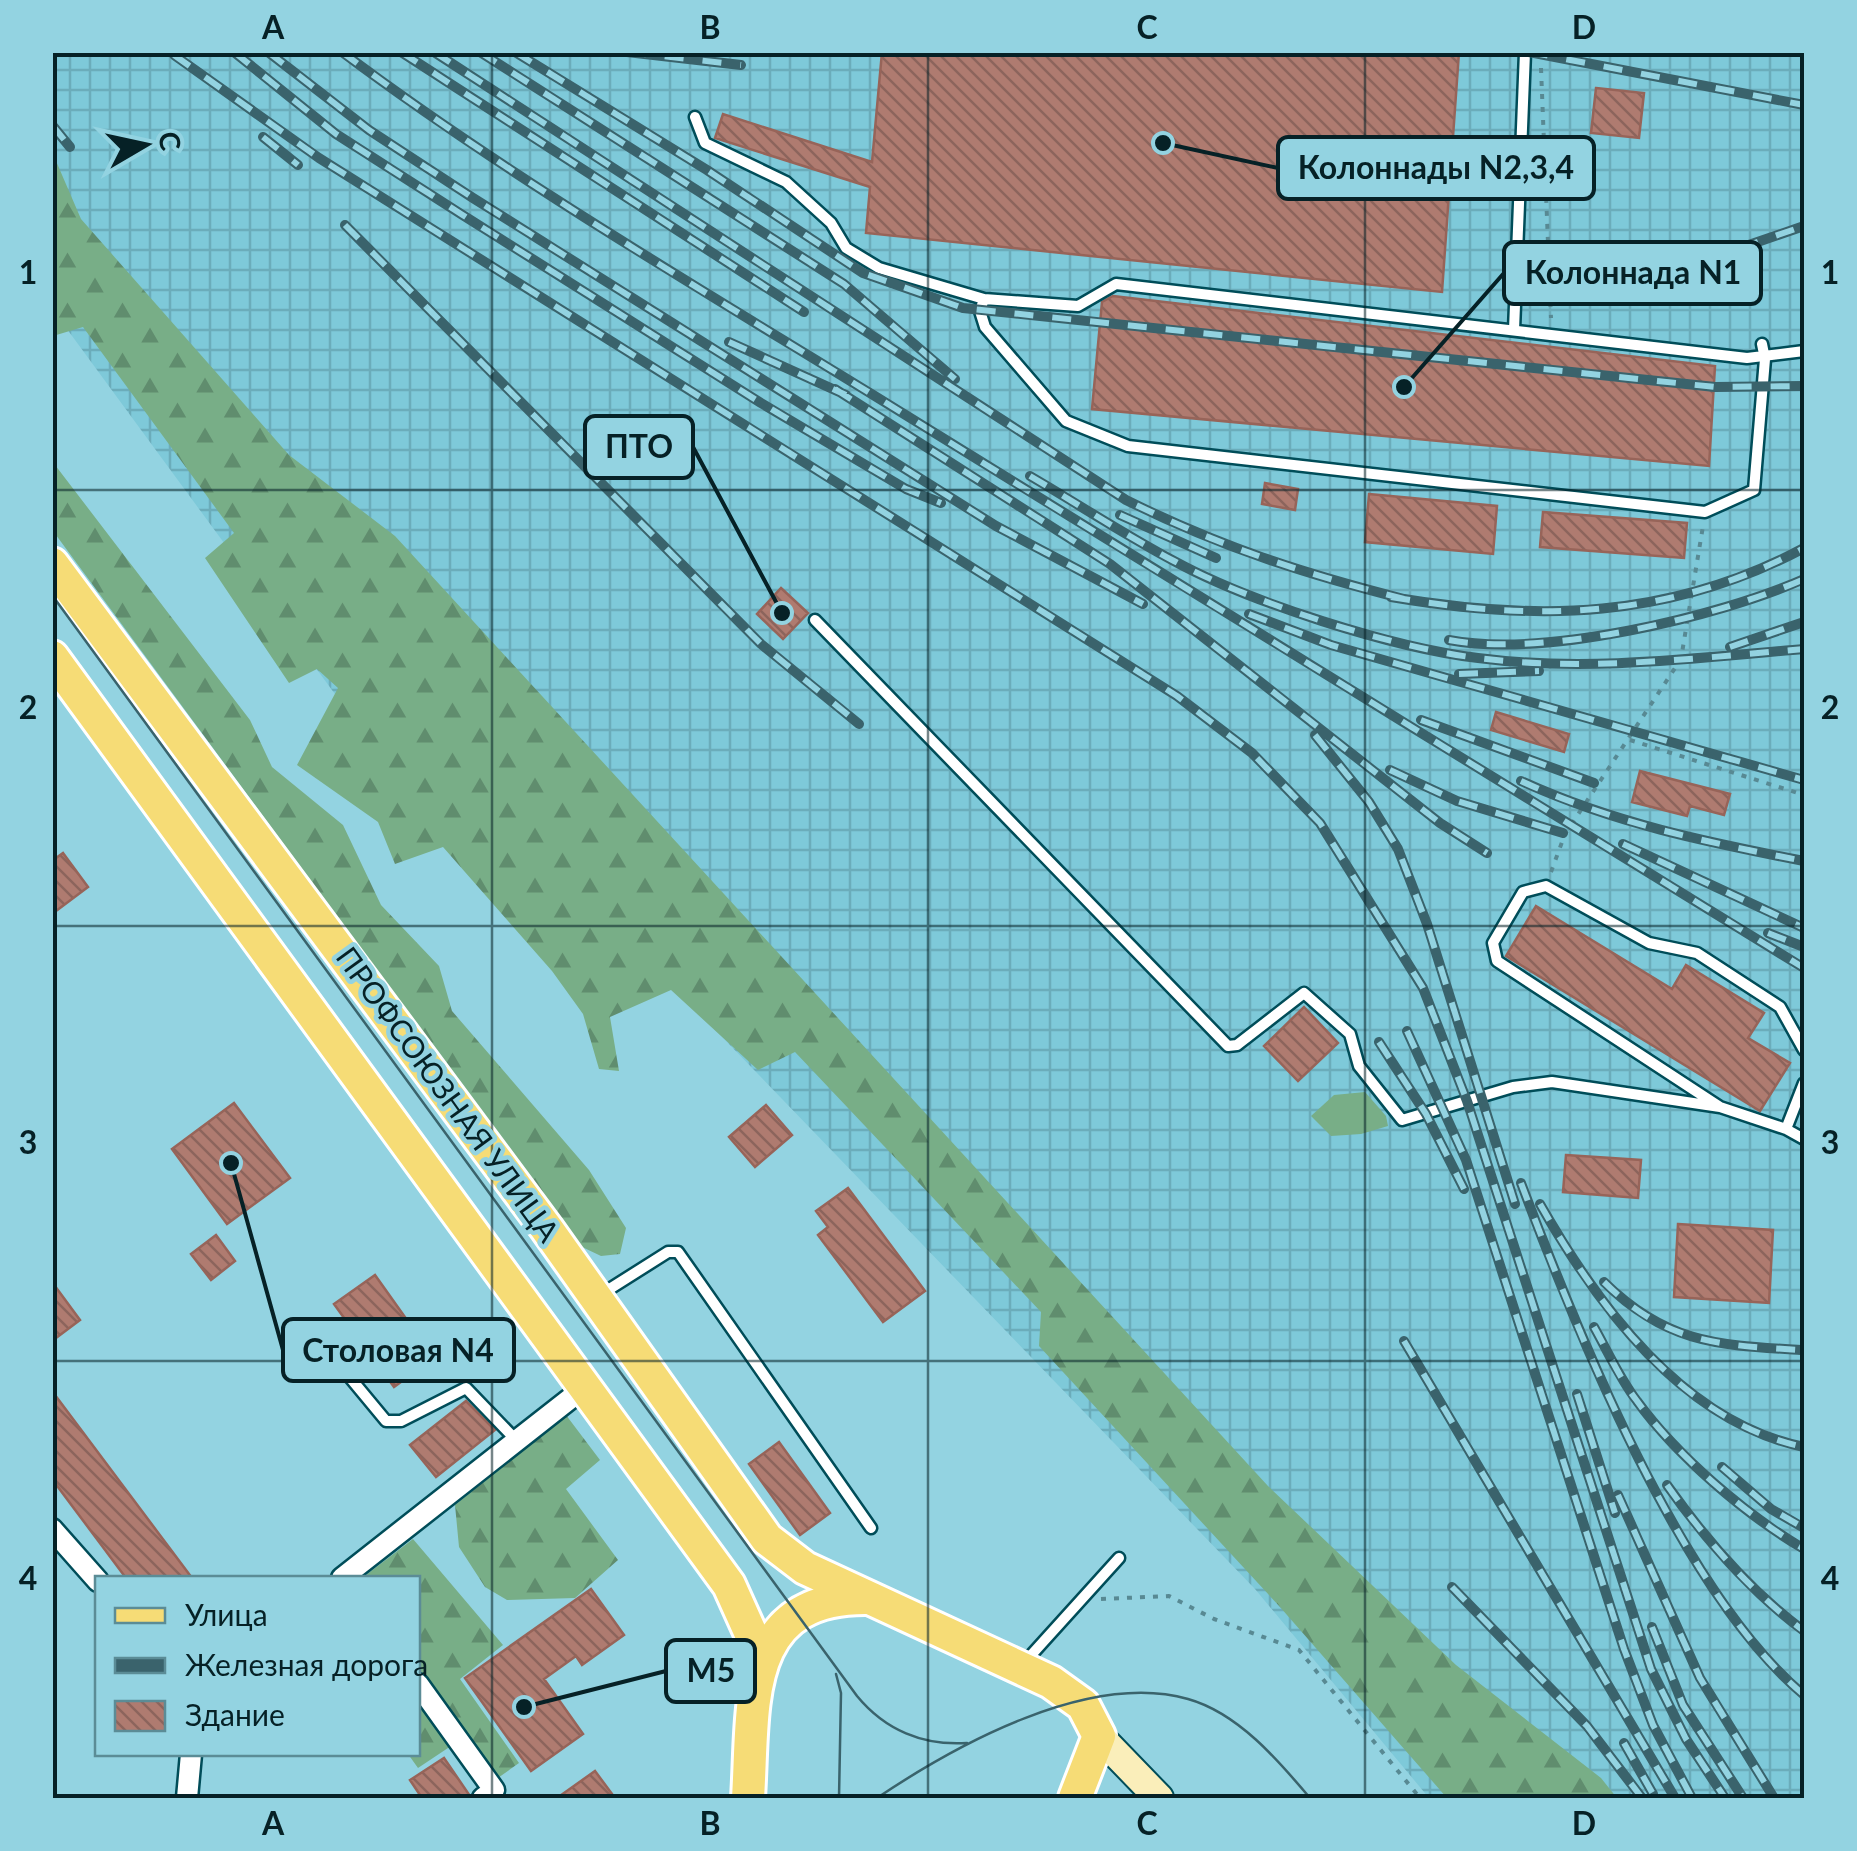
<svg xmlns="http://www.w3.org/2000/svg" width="1857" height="1851" font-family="Lato,sans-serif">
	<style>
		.industrial { fill: url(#industrial-grid) }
		.grass { fill: #78ae87 }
		.forest { fill: url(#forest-firs) }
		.building { fill: url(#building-back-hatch); stroke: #976459; stroke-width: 2.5 }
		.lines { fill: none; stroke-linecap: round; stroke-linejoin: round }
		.lane-casing { stroke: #004d59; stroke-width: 15 }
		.street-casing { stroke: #004d59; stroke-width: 25 }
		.secondary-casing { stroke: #004d59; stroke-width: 32 }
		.primary-casing { stroke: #fff; stroke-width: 38 }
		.path { stroke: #588993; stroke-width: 4; stroke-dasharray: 5 8; stroke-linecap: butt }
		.lane { stroke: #fff; stroke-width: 10 }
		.street { stroke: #fff; stroke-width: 20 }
		.secondary { stroke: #faeeba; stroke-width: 28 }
		.primary { stroke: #f6dc76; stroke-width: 32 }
		.tram { stroke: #3a636c; stroke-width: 2.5 }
		.rail-casing { stroke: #3a636c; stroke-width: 10 }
		.rail { stroke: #93d3e1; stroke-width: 6; stroke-dasharray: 19; stroke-linecap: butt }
		.grid { fill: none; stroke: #062126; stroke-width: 2.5; stroke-opacity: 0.55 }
		.labels { text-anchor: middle; stroke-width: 9; stroke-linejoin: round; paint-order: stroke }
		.street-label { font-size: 30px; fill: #062126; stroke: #93d3e1 }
		.leader { fill: none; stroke: #062126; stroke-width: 4 }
		.callout-dot { fill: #062126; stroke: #93d3e1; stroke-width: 4 }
		.callout { fill: #93d3e1; stroke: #062126; stroke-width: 4 }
		.callout-label { font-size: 32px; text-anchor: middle; font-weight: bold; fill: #062126 }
		.neatline { fill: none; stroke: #062126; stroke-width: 4 }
		.grid-label { font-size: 32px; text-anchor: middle; font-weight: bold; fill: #062126 }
	</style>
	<defs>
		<pattern id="industrial-grid" width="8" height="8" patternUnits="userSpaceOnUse" patternTransform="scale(2.5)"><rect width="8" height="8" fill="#7ec9d9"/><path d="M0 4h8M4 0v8" fill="none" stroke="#6bacba"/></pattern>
		<pattern id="forest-firs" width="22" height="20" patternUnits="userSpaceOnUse" patternTransform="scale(2.5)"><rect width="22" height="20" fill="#78ae87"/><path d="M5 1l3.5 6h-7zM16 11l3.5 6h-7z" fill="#608d6e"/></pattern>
		<pattern id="building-back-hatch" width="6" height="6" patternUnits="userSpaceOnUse" patternTransform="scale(2.5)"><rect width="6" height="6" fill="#af7b70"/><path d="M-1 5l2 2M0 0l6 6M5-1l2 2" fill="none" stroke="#8c645c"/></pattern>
	</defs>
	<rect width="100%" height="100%" fill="#93d3e1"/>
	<path class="industrial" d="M52,53H1804V1798H1429L1255,1589L670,983L420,810L53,310Z"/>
	<path class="grass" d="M1365,1092L1386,1116L1388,1126L1361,1134L1331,1136L1311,1116L1334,1095Z"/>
	<path class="forest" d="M53,154L81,219L289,455L395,536L1268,1486L1456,1665L1601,1778L1617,1798H1447L1280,1607L1039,1346L1041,1312L795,1052L758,1070L671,990L610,1017L619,1071L599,1069L583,1014L552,971L443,847L395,864L378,822L297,765L338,688L317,669L289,683L205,558L234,533L83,327L53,336Z
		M52,461L250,720L272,767L343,825L381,905L439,966L452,1011L589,1170L626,1228L620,1254L601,1256L580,1246L53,531Z
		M566,1415L600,1460L566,1489L618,1560L575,1598L507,1600L485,1587L459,1547L455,1505Z
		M413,1539L503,1645L460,1679L519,1763L495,1780L466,1736L418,1768L408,1754H418V1578H362Z"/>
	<path class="building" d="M882,52H1459L1442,292L866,233L870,187L715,138L723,114L872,162Z
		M1596,88L1644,93L1639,138L1591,133Z
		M1113,296L1715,366L1709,466L1092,409L1102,302Z
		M1265,483L1298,489L1295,510L1262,504Z
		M1369,494L1497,506L1493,554L1365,542Z
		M1543,512L1687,523L1684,558L1540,547Z
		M781,588L808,613L783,639L757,614Z
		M1496,712L1569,734L1564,752L1491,730Z
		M1640,771L1730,794L1724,815L1690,806L1687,816L1632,802Z
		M63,853L88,887L52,914V861Z
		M1536,906L1672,989L1686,965L1764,1013L1748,1038L1790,1063L1760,1111L1506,956Z
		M1304,1007L1338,1043L1298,1081L1264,1046Z
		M234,1103L290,1178L227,1224L172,1149Z
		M766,1105L792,1135L755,1167L729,1137Z
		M1566,1155L1641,1160L1638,1198L1563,1192Z
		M848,1188L925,1291L883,1322L818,1235L828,1227L816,1211Z
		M1678,1224L1773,1230L1769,1303L1674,1297Z
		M216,1235L235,1261L211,1280L191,1254Z
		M375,1275L434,1358L394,1387L334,1304Z
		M52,1282L80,1320L52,1341Z
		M52,1391L192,1578H126L52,1479Z
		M466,1401L495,1430L436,1477L410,1445Z
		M779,1442L830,1513L800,1535L749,1464Z
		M591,1589L624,1635L582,1665L576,1656L544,1679L583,1734L531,1771L465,1678Z
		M444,1758L470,1796L469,1798H422L410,1780Z
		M595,1771L615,1798H557Z"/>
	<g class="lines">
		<defs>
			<path id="lane" d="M695,117L705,143L786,182L831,223L846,248L879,268L984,299L1078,306L1116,284L1747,358L1804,351
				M984,299L980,311L985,327L1066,421L1128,446L1705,512L1754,490L1765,359L1762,344
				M1514,330L1525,52
				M815,620L1228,1046L1237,1045L1304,993L1350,1034L1359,1066L1402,1120L1513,1087L1552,1082L1720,1107
				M1804,1083L1786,1129L1804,1139
				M1786,1129L1720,1107L1497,961L1493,943L1523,892L1546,886L1649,943L1697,953L1780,1007L1804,1050
				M600,1295L668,1252H678L871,1528
				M318,1339L386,1421H401L466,1388L516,1440
				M1024,1663L1119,1558"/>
			<path id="street" d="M52,1529L98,1581
				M342,1578L585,1387
				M418,1684L494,1790L483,1798
				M187,1798L191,1754"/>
			<path id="secondary" d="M1099,1736L1159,1798"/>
			<path id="primary" d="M52,564L547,1229L767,1539L805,1568L1051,1682L1083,1705L1099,1736L1075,1798
				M52,657L729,1585L751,1634L756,1671
				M748,1798C754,1708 740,1598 865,1598"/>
		</defs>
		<use href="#lane" class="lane-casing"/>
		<use href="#street" class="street-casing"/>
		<use href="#secondary" class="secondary-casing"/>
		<use href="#primary" class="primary-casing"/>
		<path class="path" d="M1541,68L1551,318
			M1630,740L1804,795
			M1551,872L1565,834L1681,659L1703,526
			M1101,1599L1169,1596L1214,1619L1299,1650L1420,1798"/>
		<use href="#lane" class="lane"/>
		<use href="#street" class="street"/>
		<use href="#secondary" class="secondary"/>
		<use href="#primary" class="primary"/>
		<path class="tram" d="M52,595L857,1696C885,1730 923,1746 967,1743
			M836,1674L841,1693L839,1798
			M877,1798C956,1745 1089,1671 1188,1699C1238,1713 1278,1760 1310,1798"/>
		<defs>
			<path id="rail" d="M234,52L336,134L461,214L761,403L906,489L941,503
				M268,52L369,130L473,198L996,526L1143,604
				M342,52C520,185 715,297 904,414C1203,599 1504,784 1804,968
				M401,52L804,312
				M434,52L1126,500C1221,547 1302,573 1404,599
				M480,52L844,284L955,379
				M515,52L707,170L863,273L963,308L1715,387L1804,386
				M627,52L741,65
				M1529,52L1804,105
				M174,55L319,158L1177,696L1252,753L1320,823L1423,988L1467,1101L1651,1669L1686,1739L1725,1798
				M52,125L70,147
				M263,137L298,165
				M345,225L761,644L859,724
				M1740,248L1804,226
				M729,342L846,395
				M835,389L1110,564L1440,823L1487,853
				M1030,476C1078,504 1125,535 1174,561C1249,602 1393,648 1478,658C1585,672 1697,658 1804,649
				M1120,515L1216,558
				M1391,597C1538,622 1670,619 1804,548
				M1249,614L1331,645L1804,780
				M1449,640C1543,658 1718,617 1804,579
				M1730,647L1804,622
				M1459,674L1539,671
				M1421,720L1594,783
				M1315,735L1369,802L1398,849L1427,924L1515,1204
				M1390,770L1457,801L1563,833
				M1521,781C1613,823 1706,842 1804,861
				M1623,844L1804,928
				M1768,933L1804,947
				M1407,1031L1466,1160L1624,1649L1653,1725L1692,1798
				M1379,1042L1426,1114L1464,1189
				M1521,1183C1578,1334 1681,1592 1804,1695
				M1540,1204C1598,1306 1683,1422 1804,1447
				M1604,1282C1667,1344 1718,1345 1801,1350
				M1594,1327C1608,1352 1620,1379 1637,1401C1677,1456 1746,1515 1804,1549
				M1404,1341L1675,1798
				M1577,1394L1615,1513
				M1722,1467L1771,1509L1804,1528
				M1667,1485C1706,1540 1750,1591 1804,1631
				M1618,1495L1700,1678L1774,1798
				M1452,1587L1587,1726L1642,1798
				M1652,1627L1683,1705L1743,1798
				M1624,1743L1653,1794"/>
		</defs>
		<use href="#rail" class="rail-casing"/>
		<use href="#rail" class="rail"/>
	</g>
	<path class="grid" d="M492,52V1798M928,52V1798M1365,52V1798M52,490H1804M52,926H1804M52,1361H1804"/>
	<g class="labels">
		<g class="street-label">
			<text transform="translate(447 1095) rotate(54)" y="10">ПРОФСОЮЗНАЯ УЛИЦА</text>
		</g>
	</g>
	<path class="leader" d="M1163 143L1278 168M1404 387L1504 273M782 613L693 447M231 1163L283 1350M524 1707L666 1671"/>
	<g class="callout-dot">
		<circle cx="1163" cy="143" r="10"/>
		<circle cx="1404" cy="387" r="10"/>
		<circle cx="782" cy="613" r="10"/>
		<circle cx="231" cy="1163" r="10"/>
		<circle cx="524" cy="1707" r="10"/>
	</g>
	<g class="callout">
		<rect x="1278" y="137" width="316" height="62" rx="10"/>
		<rect x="1504" y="242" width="257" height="62" rx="10"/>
		<rect x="585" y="416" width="108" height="62" rx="10"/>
		<rect x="283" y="1319" width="231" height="62" rx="10"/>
		<rect x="666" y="1640" width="89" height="62" rx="10"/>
	</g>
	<g class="callout-label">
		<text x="1436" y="179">Колоннады N2,3,4</text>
		<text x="1633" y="284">Колоннада N1</text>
		<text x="639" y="458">ПТО</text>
		<text x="398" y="1362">Столовая N4</text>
		<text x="711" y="1682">М5</text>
	</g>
	<rect width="1857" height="1851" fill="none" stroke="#93d3e1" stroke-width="110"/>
	<rect x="95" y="1576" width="325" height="180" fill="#93d3e1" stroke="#5b8c96" stroke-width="2.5"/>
	<rect x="115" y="1608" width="50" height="15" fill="#f6dc76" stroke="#5b8c96" stroke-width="2.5"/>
	<text x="185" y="1626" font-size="30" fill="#062126">Улица</text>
	<rect x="115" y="1658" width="50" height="15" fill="#3a636c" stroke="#5b8c96" stroke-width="2.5"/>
	<text x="185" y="1676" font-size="30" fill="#062126">Железная дорога</text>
	<rect x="115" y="1701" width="50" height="30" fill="url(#building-back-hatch)" stroke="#5b8c96" stroke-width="2.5"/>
	<text x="185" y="1726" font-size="30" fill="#062126">Здание</text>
	<g transform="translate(145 145) rotate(81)" stroke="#93d3e1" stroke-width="8" paint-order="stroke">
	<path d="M0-8L18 38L0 25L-18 38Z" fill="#062126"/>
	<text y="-15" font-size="28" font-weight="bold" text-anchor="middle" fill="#062126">С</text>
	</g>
	<rect x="55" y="55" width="1747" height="1741" class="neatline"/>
	<g class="grid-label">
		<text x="273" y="39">A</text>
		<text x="710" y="39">B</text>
		<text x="1147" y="39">C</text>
		<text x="1584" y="39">D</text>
		<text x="28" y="284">1</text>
		<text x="1830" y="284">1</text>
		<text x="28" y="719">2</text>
		<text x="1830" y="719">2</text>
		<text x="28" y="1154">3</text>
		<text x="1830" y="1154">3</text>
		<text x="28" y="1590">4</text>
		<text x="1830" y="1590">4</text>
		<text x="273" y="1835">A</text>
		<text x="710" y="1835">B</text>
		<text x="1147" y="1835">C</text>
		<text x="1584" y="1835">D</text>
	</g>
</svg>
